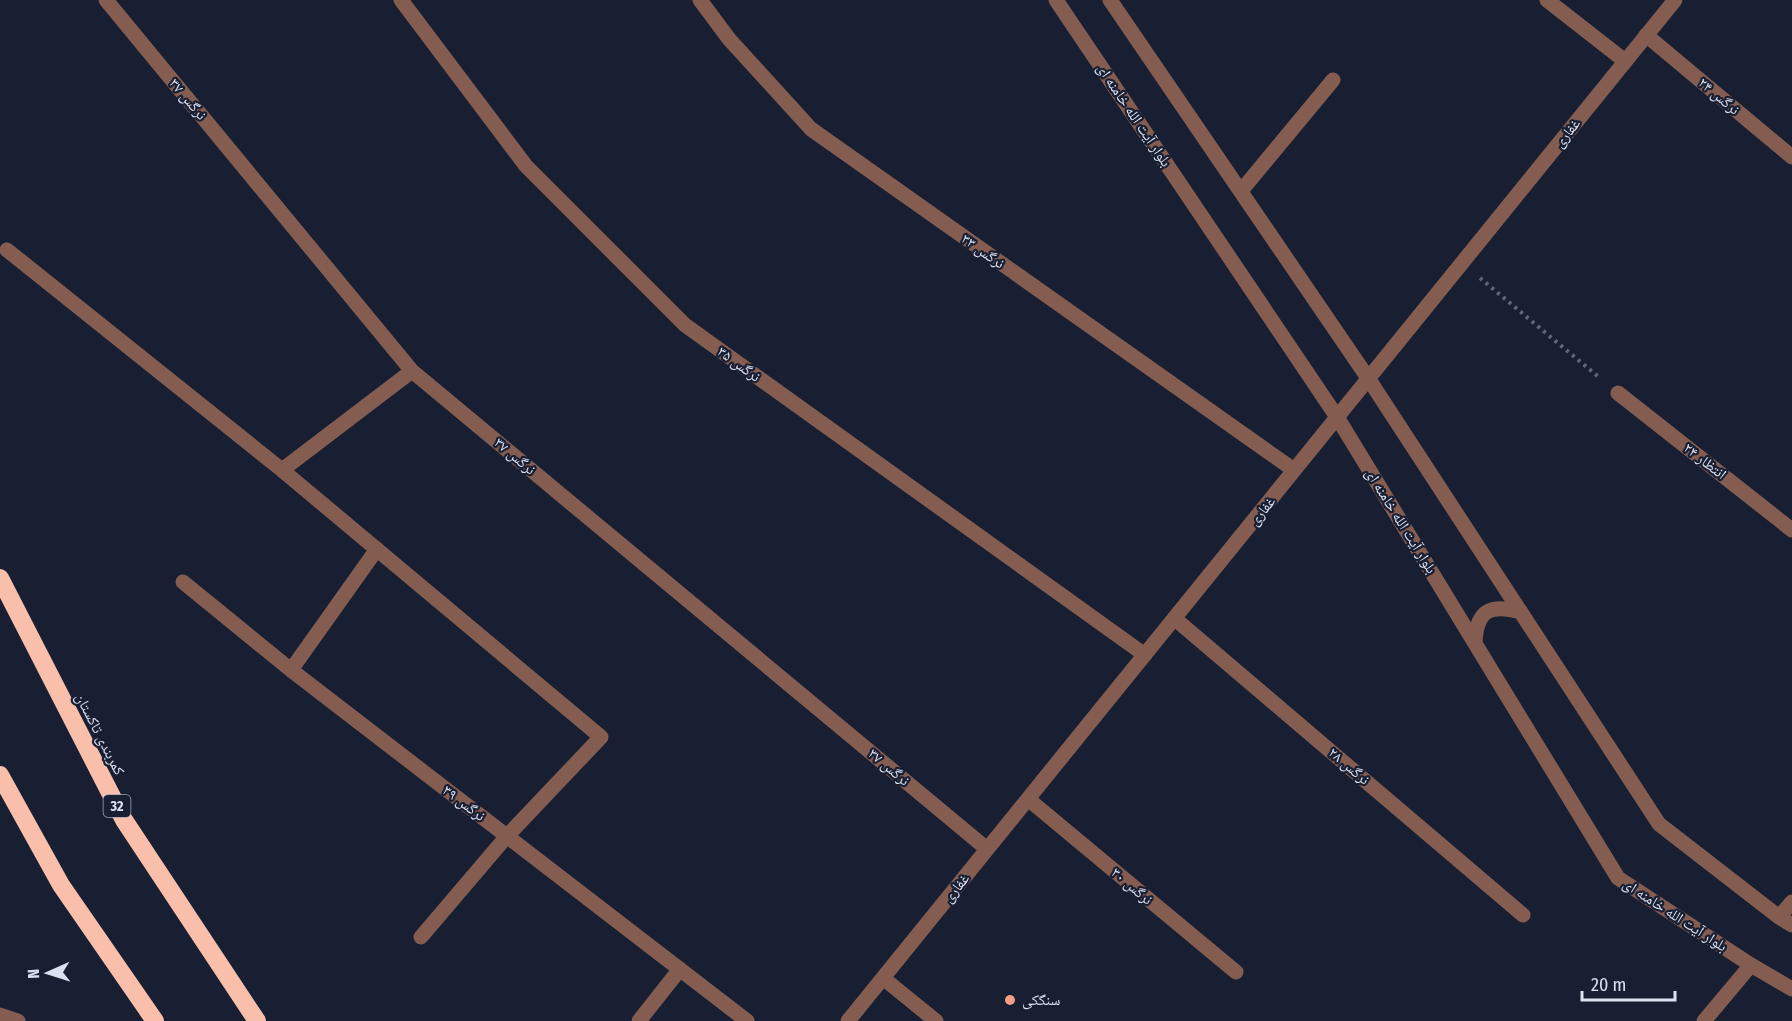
<svg xmlns="http://www.w3.org/2000/svg" width="1792" height="1021" font-family="'Fira Sans Condensed','Noto Naskh Arabic',sans-serif">
	<style>
		.lines { fill: none; stroke-linecap: round; stroke-linejoin: round }
		.path { stroke: #5f6678; stroke-width: 4; stroke-dasharray: 3 4.5; stroke-linecap: butt }
		.minor { stroke: #845d50; stroke-width: 15 }
		.highway { stroke: #f9bfab; stroke-width: 18 }
		.poi-dot { fill: #f39f83; stroke: #181f33; stroke-width: 2 }
		.labels { text-anchor: middle; stroke-width: 4.5; stroke-linejoin: round; paint-order: stroke }
		.shield { fill: #181f33; stroke: #a1a7b7; stroke-width: 1.5 }
		.shield-label { font-size: 14px; font-weight: bold; fill: #dce1f0 }
		.street-label { font-size: 15px; fill: #dce1f0; stroke: #181f33 }
		.poi-label { font-size: 15px; fill: #dce1f0; stroke: #181f33; text-anchor: start }
	</style>
	<rect width="100%" height="100%" fill="#181f33"/>
	<g class="lines">
		<path class="path" d="M1480,278L1601,379"/>
		<path class="minor" d="M106,0L412,371L987,849
			M401,0L526,166L685,325L1145,655
			M700,0L729,39L811,129L1294,470
			M1056,0L1337,417L1618,878L1751,965L1792,989
			M1110,0L1368,378L1659,824L1779,917L1792,925
			M1547,0L1625,61
			M1646,35L1792,157
			M1241,191L1333,80
			M7,250L282,470L412,371
			M1618,393L1792,530
			M282,470L601,737L507,836L421,937
			M183,582L291,670L747,1021
			M1174,618L1523,915
			M1475,642C1477,609 1491,604 1521,612
			M291,670L377,549
			M1028,799L1236,972
			M1779,917L1792,902
			M883,978L936,1021
			M0,1015L18,1021
			M639,1021L680,969
			M848,1021L1675,0
			M1704,1021L1751,965"/>
		<path class="highway" d="M0,578L124,820L257,1021
			M0,775L61,885L155,1021"/>
	</g>
	<circle class="poi-dot" cx="1010" cy="1000" r="6"/>
	<g class="labels">
		<rect class="shield" x="103.5" y="795" width="27" height="22" rx="4.5"/>
		<g class="shield-label">
			<text x="117" y="811">32</text>
		</g>
		<g class="street-label">
			<text transform="translate(1719 96) rotate(40)" y="5">نرگس ۲۴</text>
			<text transform="translate(188 99) rotate(50)" y="5">نرگس ۳۷</text>
			<text transform="translate(1134 115) rotate(56)" y="5">بلوار آیت الله خامنه ای</text>
			<text transform="translate(1567 133) rotate(-51)" y="5">غفاری</text>
			<text transform="translate(983 251) rotate(35)" y="5">نرگس ۳۳</text>
			<text transform="translate(739 364) rotate(36)" y="5">نرگس ۳۵</text>
			<text transform="translate(515 456) rotate(40)" y="5">نرگس ۳۷</text>
			<text transform="translate(1705 461) rotate(38)" y="5">انتظار ۲۴</text>
			<text transform="translate(1262 511) rotate(-51)" y="5">غفاری</text>
			<text transform="translate(1401 521) rotate(58)" y="5">بلوار آیت الله خامنه ای</text>
			<text transform="translate(100 734) rotate(63)" y="5">کمربندی تاکستان</text>
			<text transform="translate(1349 766) rotate(40)" y="5">نرگس ۲۸</text>
			<text transform="translate(889 767) rotate(40)" y="5">نرگس ۳۷</text>
			<text transform="translate(464 803) rotate(37)" y="5">نرگس ۳۹</text>
			<text transform="translate(1132 886) rotate(40)" y="5">نرگس ۳۰</text>
			<text transform="translate(956 888) rotate(-51)" y="5">غفاری</text>
			<text transform="translate(1675 915) rotate(33)" y="5">بلوار آیت الله خامنه ای</text>
		</g>
		<g class="poi-label">
			<text x="1022" y="1005">سنگکی</text>
		</g>
	</g>
	<g transform="translate(48 973) rotate(267)" stroke="#181f33" stroke-width="4.5" paint-order="stroke">
	<path d="M0-4.5L10 22L0 15L-10 22Z" fill="#dce1f0"/>
	<text y="-9" font-size="16" font-weight="bold" text-anchor="middle" fill="#dce1f0">N</text>
	</g>
	<path d="M1582 991v9h93v-9" fill="none" stroke="#dce1f0" stroke-width="3"/>
	<text x="1591" y="991" font-size="18" fill="#dce1f0" stroke="#181f33" stroke-width="4.5" paint-order="stroke">20 m</text>
</svg>
